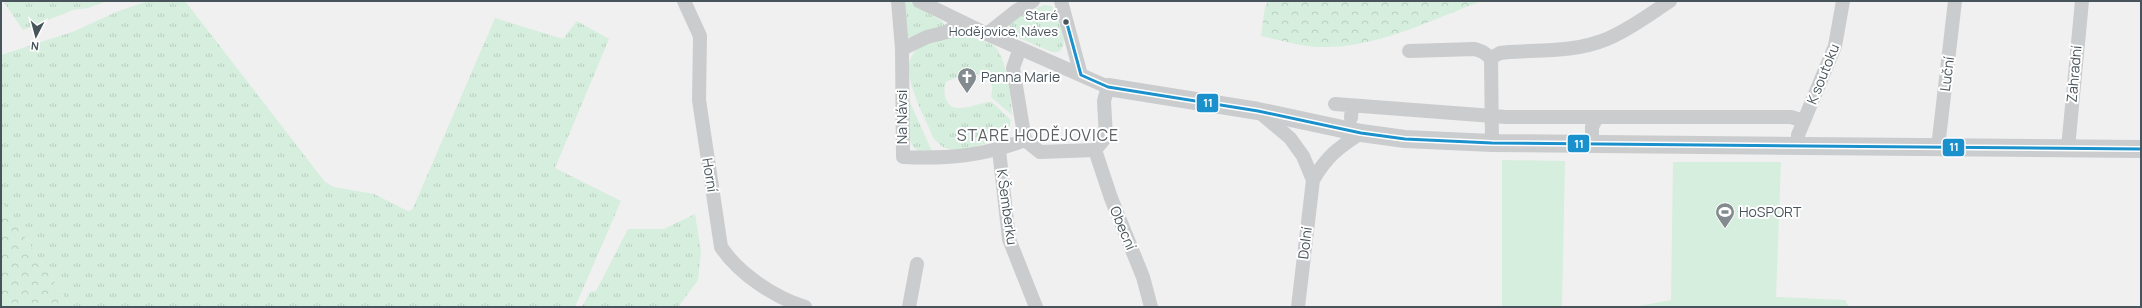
<svg xmlns="http://www.w3.org/2000/svg" width="2142" height="308" font-family="Manrope,sans-serif">
	<style>
		.grass { fill: url(#grass-tufts) }
		.forest { fill: url(#forest-crowns) }
		.pitch { fill: #d6eedd }
		.lines { fill: none; stroke-linecap: round; stroke-linejoin: round }
		.minor { stroke: #caccce; stroke-width: 14 }
		.tertiary { stroke: #caccce; stroke-width: 18 }
		.bus-1-casing { stroke: #fff; stroke-width: 6 }
		.bus-1 { stroke: #1a91cc; stroke-width: 3 }
		.bus-dot { fill: #48545b; stroke: #fff; stroke-width: 1.5 }
		.labels { text-anchor: middle; stroke-width: 4; stroke-linejoin: round; paint-order: stroke }
		.bus-label { font-size: 13px; fill: #48545b; stroke: #fff; text-anchor: end }
		.street-label { font-size: 14px; fill: #48545b; stroke: #fff }
		.poi-label { font-size: 14px; fill: #48545b; stroke: #fff; text-anchor: start }
		.quarter-label { font-size: 16px; letter-spacing: 1px; fill: #5c6063; stroke: #fff }
		.line-badge { stroke: #fff; stroke-width: 1.5 }
		.badge-label { font-size: 11px; text-anchor: middle; font-weight: bold; fill: #fff }
	</style>
	<defs>
		<pattern id="grass-tufts" width="24" height="20" patternUnits="userSpaceOnUse"><rect width="24" height="20" fill="#d6eedd"/><path d="M3 7l-1-3M5 7V3M7 7l1-3M15 17l-1-3M17 17v-4M19 17l1-3" fill="none" stroke="#b9cec0"/></pattern>
		<pattern id="forest-crowns" width="20" height="18" patternUnits="userSpaceOnUse"><rect width="20" height="18" fill="#d6eedd"/><path d="M2 6a3 3 0 1 1 6 0M12 15a3 3 0 1 1 6 0" fill="none" stroke="#b9cec0"/></pattern>
	</defs>
	<rect width="100%" height="100%" fill="#f0f0f0"/>
	<path class="grass" d="M3,1H107L88,8L73,10L23,30Z
		M148,1H185L325,182L334,187L374,194L408,211L412,210L420,192L495,18L563,39L577,21L609,39L555,168L621,201L575,307H71L1,201V55L75,31L116,12Z
		M903,1H908L943,22L945,26L911,37H908Z
		M1044,5L1051,6C1060,12 1074,56 1052,52L1014,36L1011,32L1010,24L1015,17Z
		M962,35C972,38 986,40 994,46C1007,57 1011,99 1012,115L991,97C999,63 964,76 947,81C944,85 944,91 945,96C950,119 976,102 992,102L1011,120C1010,124 1009,130 1005,134C999,142 959,152 949,149C943,148 939,144 934,139C913,90 879,41 962,35Z
		M909,100L932,151C928,151 923,152 919,151C903,145 909,113 909,100Z
		M695,214L701,251L698,280L678,307H582L590,292L596,291L628,229H664Z"/>
	<path class="forest" d="M1268,1H1482C1428,21 1376,49 1318,47C1299,46 1279,40 1261,36L1265,7Z
		M1,201L71,307H1Z"/>
	<path class="pitch" d="M1502,160L1565,161L1562,307H1502Z
		M1673,162H1781L1776,297L1845,300L1849,307H1633L1671,300Z"/>
	<g class="lines">
		<path class="minor" d="M684,1L700,36L699,100L721,247C739,274 774,297 805,307
			M898,1L902,49L903,157C947,159 984,156 1025,140
			M919,1L987,34L1108,87L1104,101L1106,137L1095,150L1040,152L1025,140L1013,68L1020,48
			M1061,1L1081,75
			M987,34L1016,11L1033,1
			M902,49L927,37L947,32L961,22
			M1409,51L1475,49L1483,52L1491,58L1500,53L1509,52C1542,50 1576,52 1607,39C1629,30 1650,14 1670,1
			M1491,58L1492,143
			M1335,104L1506,117H1791L1804,121
			M1258,111L1290,138L1303,156L1313,180
			M1351,118L1352,106
			M1592,143V127L1597,117
			M1798,145V135L1835,46L1843,1
			M1938,147L1955,1
			M2068,148L2082,1
			M999,150L1009,239L1036,307
			M1095,150L1111,198L1143,277L1151,307
			M909,307L917,264
			M1298,307L1313,180C1327,156 1338,148 1361,133"/>
		<path class="tertiary" d="M1108,87L1258,111L1361,133L1405,139L1492,143L2141,149"/>
		<defs>
			<path id="bus-1" d="M1066,20L1081,75L1108,87L1258,111L1361,133L1405,139L1492,143L2141,149"/>
		</defs>
		<use href="#bus-1" class="bus-1-casing"/>
		<use href="#bus-1" class="bus-1"/>
	</g>
	<defs>
		<symbol id="church-pin" viewBox="-11 -11 22 30"><path d="M0 17L-7.5 6A9.5 9.5 0 1 1 7.5 6Z" fill="#838b8f" stroke="#fff"/><path d="M-1.2-6h2.4v3.5h3.3v2.4h-3.3V6h-2.4V-.1h-3.3v-2.4h3.3Z" fill="#fff"/></symbol>
		<symbol id="stadium-pin" viewBox="-11 -11 22 30"><path d="M0 17L-7.5 6A9.5 9.5 0 1 1 7.5 6Z" fill="#838b8f" stroke="#fff"/><path d="M0-5a6.5 5 0 1 0 0 10a6.5 5 0 1 0 0-10ZM-3.5-1.8h7v3.6h-7Z" fill="#fff"/></symbol>
	</defs>
	<g fill-rule="evenodd">
		<use href="#church-pin" x="956" y="66" width="22" height="30"/>
		<use href="#stadium-pin" x="1714" y="201" width="22" height="30"/>
	</g>
	<circle class="bus-dot" cx="1066" cy="22" r="3.5"/>
	<g class="labels">
		<g class="bus-label">
			<text x="1058" y="20">Staré<tspan x="1058" dy="16">Hodějovice, Náves</tspan></text>
		</g>
		<g class="street-label">
			<text transform="translate(1823 74) rotate(-68)" y="5">K soutoku</text>
			<text transform="translate(1947 74) rotate(-83)" y="5">Luční</text>
			<text transform="translate(2074 74) rotate(-85)" y="5">Zahradní</text>
			<text transform="translate(902 117) rotate(-90)" y="5">Na Návsi</text>
			<text transform="translate(710 175) rotate(81)" y="5">Horní</text>
			<text transform="translate(1007 207) rotate(82)" y="5">K Šemberku</text>
			<text transform="translate(1123 228) rotate(67)" y="5">Obecní</text>
			<text transform="translate(1305 243) rotate(-83)" y="5">Dolní</text>
		</g>
		<g class="poi-label">
			<text x="981" y="82">Panna Marie</text>
			<text x="1739" y="217">HoSPORT</text>
		</g>
		<g class="quarter-label">
			<text x="1038" y="141">STARÉ HODĚJOVICE</text>
		</g>
	</g>
	<g class="line-badge">
		<rect x="1196" y="93" width="23" height="20" rx="4" fill="#1a91cc"/>
		<rect x="1567" y="134" width="23" height="19" rx="4" fill="#1a91cc"/>
		<rect x="1942" y="138" width="23" height="19" rx="4" fill="#1a91cc"/>
	</g>
	<g class="badge-label">
		<text x="1208" y="107">11</text>
		<text x="1579" y="148">11</text>
		<text x="1954" y="151">11</text>
	</g>
	<rect width="2142" height="308" fill="none" stroke="#48545b" stroke-width="4"/>
	<g transform="translate(36 36) rotate(186)" stroke="#ffffff" stroke-width="3" paint-order="stroke">
	<path d="M0-3L7 15L0 10L-7 15Z" fill="#48545b"/>
	<text y="-6" font-size="11" font-weight="bold" text-anchor="middle" fill="#48545b">N</text>
	</g>
</svg>
